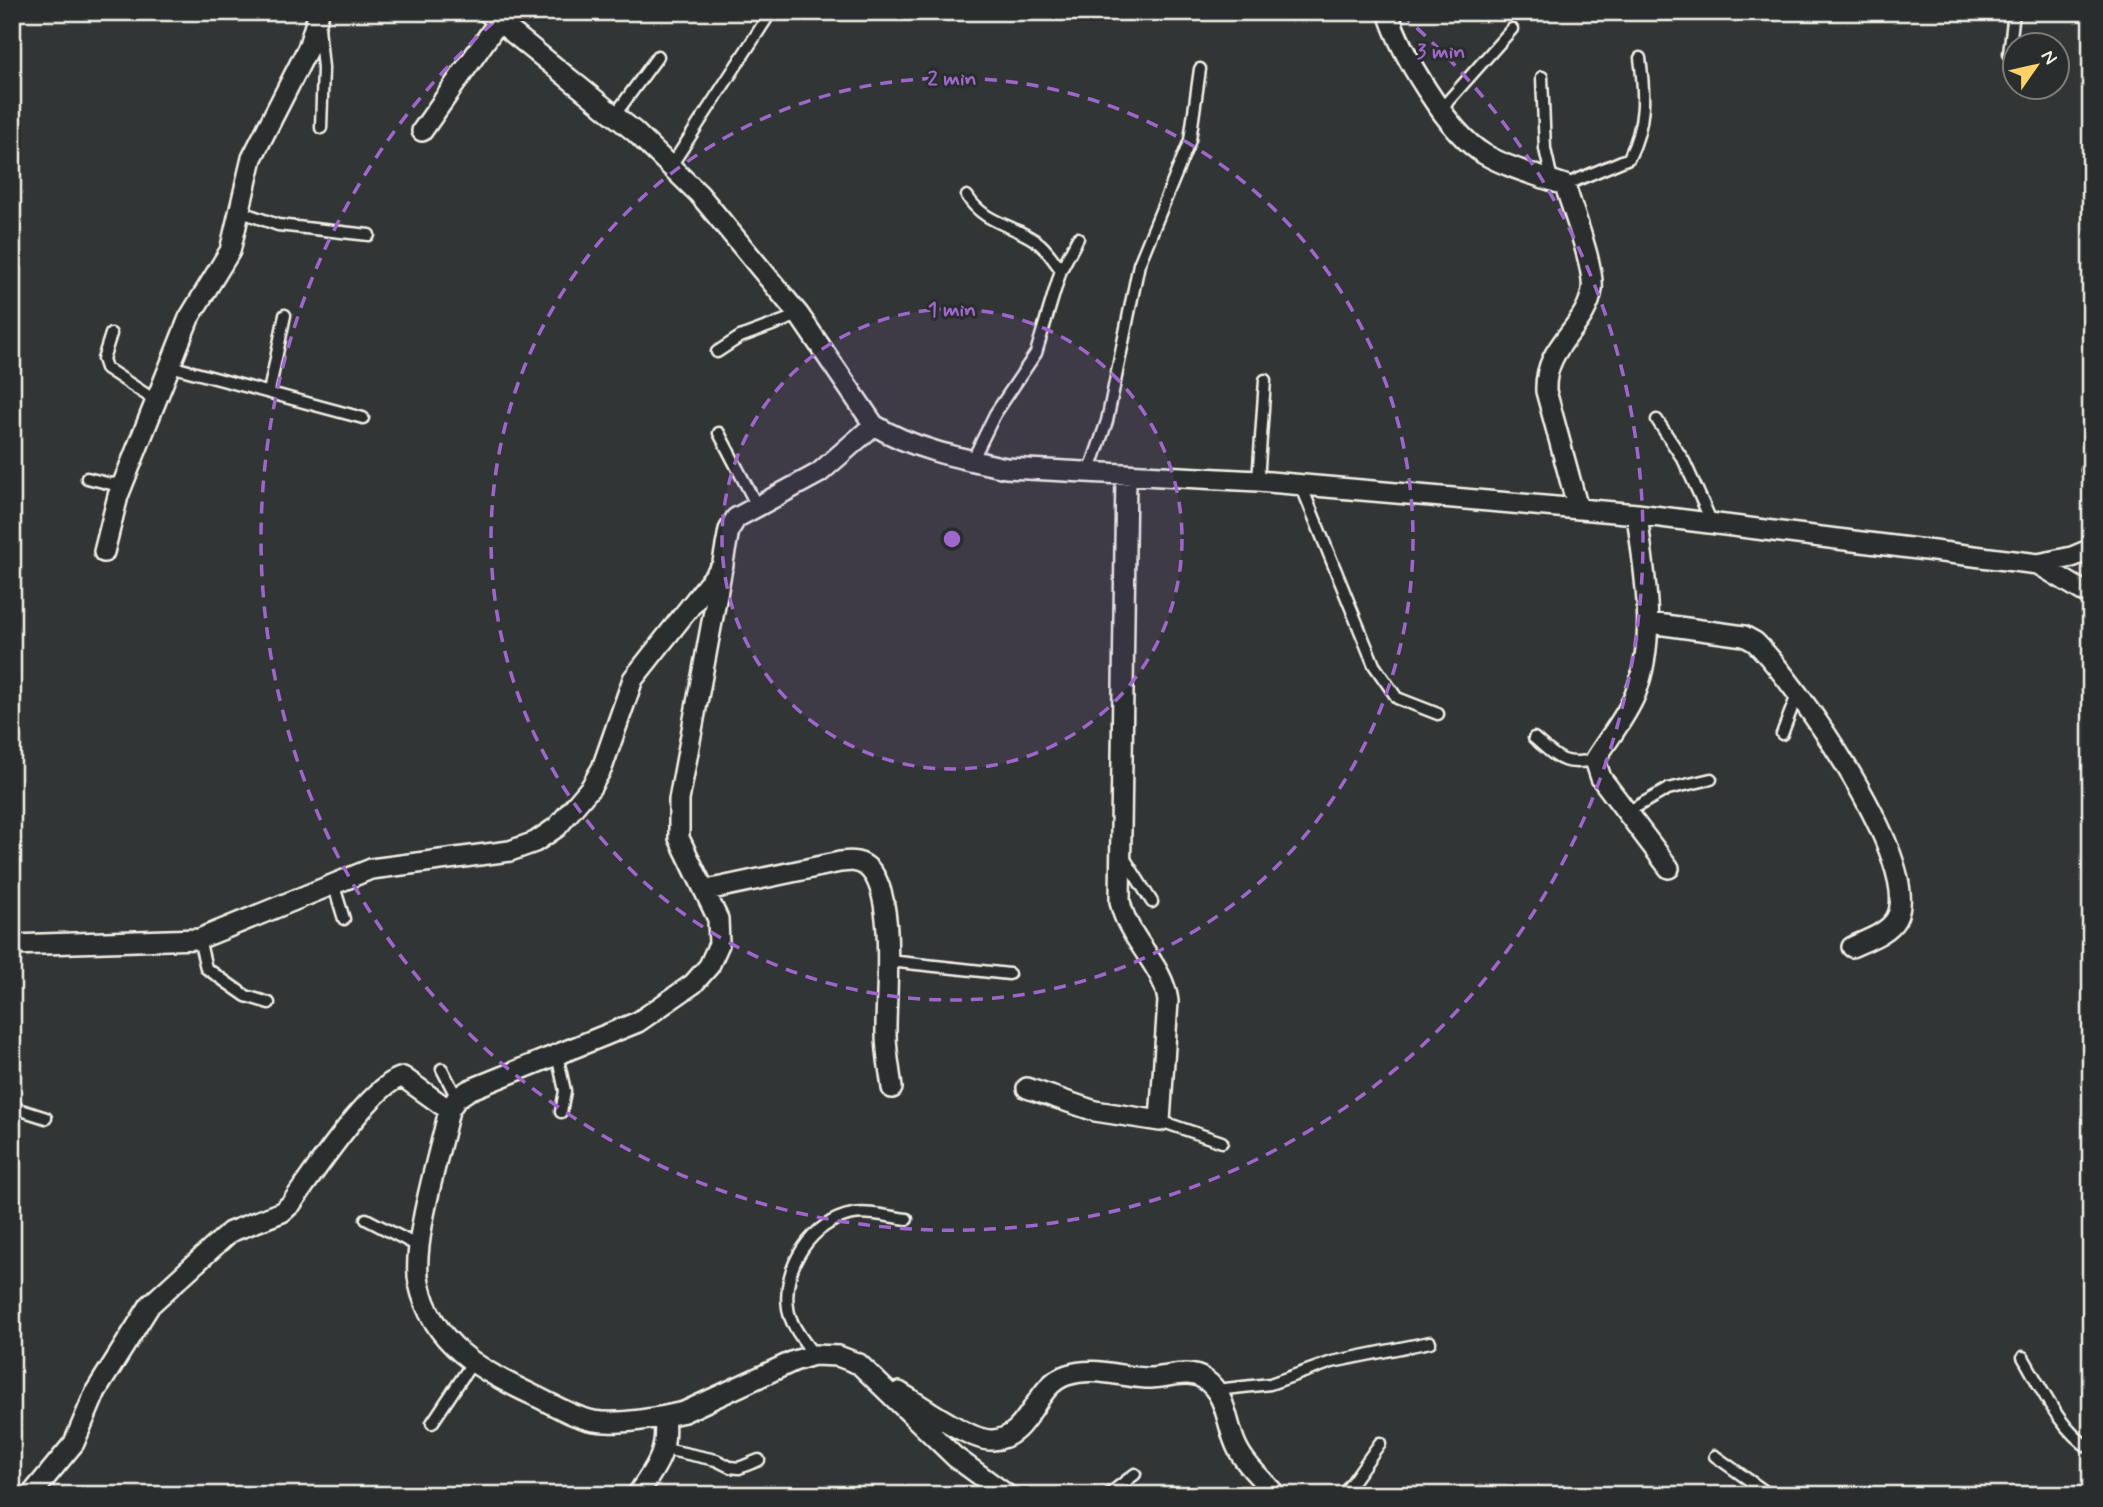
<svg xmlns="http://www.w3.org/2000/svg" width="2103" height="1507" font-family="Mynerve,sans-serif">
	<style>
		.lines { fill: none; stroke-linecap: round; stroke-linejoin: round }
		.lane-casing { stroke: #f4f1e8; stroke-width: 15 }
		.street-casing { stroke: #f4f1e8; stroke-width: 24 }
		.lane { stroke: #2a2d2e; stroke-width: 10 }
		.street { stroke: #2a2d2e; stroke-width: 19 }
		.ring { fill: none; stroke: #9f67cb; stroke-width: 3.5; stroke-dasharray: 12 9 }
		.centre { fill: #9f67cb; stroke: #2a2d2e; stroke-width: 3.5 }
		.ring-label { font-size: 21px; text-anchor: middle; font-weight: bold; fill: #9f67cb; stroke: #2a2d2e; stroke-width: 6; stroke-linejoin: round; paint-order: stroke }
	</style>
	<rect width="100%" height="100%" fill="#323535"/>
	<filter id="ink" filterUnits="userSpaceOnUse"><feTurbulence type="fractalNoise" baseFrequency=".0143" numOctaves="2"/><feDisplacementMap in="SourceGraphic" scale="14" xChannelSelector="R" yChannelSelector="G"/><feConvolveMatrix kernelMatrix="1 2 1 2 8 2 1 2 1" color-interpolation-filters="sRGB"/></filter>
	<g filter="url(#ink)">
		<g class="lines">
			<defs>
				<path id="lane" d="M319,27L323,68L321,128
					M2009,54L2014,12
					M1542,77L1545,149L1552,180
					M1441,109L1512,29
					M614,116L658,56
					M671,166L771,12
					M1565,185L1629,158C1646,124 1645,95 1640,58
					M967,196C985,225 1015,224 1040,244C1048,251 1055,262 1061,270
					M239,211L278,225L369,235
					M111,334L103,359L106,368L156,401
					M717,352L740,337L799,315
					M170,366L363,418
					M269,392L285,315
					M1657,420L1684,461L1712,523
					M719,433L757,506
					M972,461L995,414L1036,353L1061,270L1078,238
					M2087,470L2091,475
					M1089,473L1107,421L1139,264L1190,140L1200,69
					M87,478L111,484L125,482
					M1258,481L1265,380
					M1301,485L1374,665L1397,698L1438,714
					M1782,734L1797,695
					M1534,738C1559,759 1562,766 1595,760
					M1627,812L1668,789L1711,779
					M1123,856L1152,902
					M333,883L344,919
					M199,939L206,968L246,996L269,1003
					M889,961L1009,974
					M557,1055L565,1091L561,1112
					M442,1069L457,1098
					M12,1102L18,1109L46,1118
					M1160,1121L1222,1142
					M366,1219L418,1246
					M814,1355C804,1341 790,1325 788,1308C782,1267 812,1221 853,1214C869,1211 890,1217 907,1219
					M2023,1357C2042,1389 2059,1429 2091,1449
					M1216,1390L1270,1384L1332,1362L1430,1342
					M432,1423L472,1363
					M665,1449L716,1460L730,1467L739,1468L759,1460
					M1715,1456L1770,1495
					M1108,1495L1135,1474
					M1343,1495L1380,1443"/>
				<path id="street" d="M487,12L635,132L699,194L799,315L874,425C912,449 963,459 1006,468L1258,481L1637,514L2038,564L2072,557L2091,549
					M1388,12C1400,52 1448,133 1484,154C1508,168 1539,176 1565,185C1572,209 1595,268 1592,290C1586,329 1544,345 1546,391L1578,509
					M422,131L499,21
					M874,425L819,473L736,518L729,530L679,800V838L718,919L719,944L709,966L693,984L638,1022L469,1090L457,1098L449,1110C440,1152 411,1244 419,1283C432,1345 482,1371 535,1396C554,1405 573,1417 594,1421C618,1425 660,1418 684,1412L794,1361L814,1355L838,1356L859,1364L955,1457L1007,1495
					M1637,514C1644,575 1658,635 1635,695C1626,717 1608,739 1595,760L1601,778L1669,868
					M104,552L118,496L189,318L230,251L252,158L308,48L319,12
					M2038,564L2091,596
					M1650,623L1744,636L1755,642C1794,680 1926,866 1896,919C1888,933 1867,940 1852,947
					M707,890L840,862C849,861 858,860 866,866C898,889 885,999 886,1034C886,1052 890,1071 892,1088
					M12,945L199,939L371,869L510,851L535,842L557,827L591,787L602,768L633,679L723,565
					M1027,1088L1095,1111L1160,1121L1168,1001C1163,963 1127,939 1120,901L1126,476
					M899,1392C920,1404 971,1442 993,1440C1030,1438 1034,1385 1067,1375C1095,1366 1119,1377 1146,1378C1165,1379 1187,1368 1204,1379C1227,1394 1226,1423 1236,1445C1244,1464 1263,1480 1276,1495
					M31,1495L74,1443L96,1391L150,1305L230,1232L282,1212L291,1204C311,1177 373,1082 403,1077L449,1110
					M637,1495C657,1465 668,1454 664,1417"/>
			</defs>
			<use href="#lane" class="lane-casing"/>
			<use href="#street" class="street-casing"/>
			<use href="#lane" class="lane"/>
			<use href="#street" class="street"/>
		</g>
	</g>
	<circle cx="952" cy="539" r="230" fill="#9f67cb" fill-opacity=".12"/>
	<g class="ring">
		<circle cx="952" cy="539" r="230"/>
		<circle cx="952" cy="539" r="461"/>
		<path d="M1401 14A691 691 0 1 1 503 14"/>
	</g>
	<circle cx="952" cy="539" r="10" class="centre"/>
	<g class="ring-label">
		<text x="1441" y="58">3 min</text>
		<text x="952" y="85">2 min</text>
		<text x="952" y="316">1 min</text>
	</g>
	<rect width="2103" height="1507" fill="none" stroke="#2a2d2e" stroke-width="42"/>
	<rect x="21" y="21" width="2061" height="1465" fill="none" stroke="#f4f1e8" stroke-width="2.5" filter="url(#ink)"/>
	<g transform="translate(2036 66) rotate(56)"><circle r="33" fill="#2a2d2e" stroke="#7b7b78" stroke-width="2"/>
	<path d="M0-5L12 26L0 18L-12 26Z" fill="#ffd166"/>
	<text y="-10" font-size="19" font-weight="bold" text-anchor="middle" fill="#f4f1e8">N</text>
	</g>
</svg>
